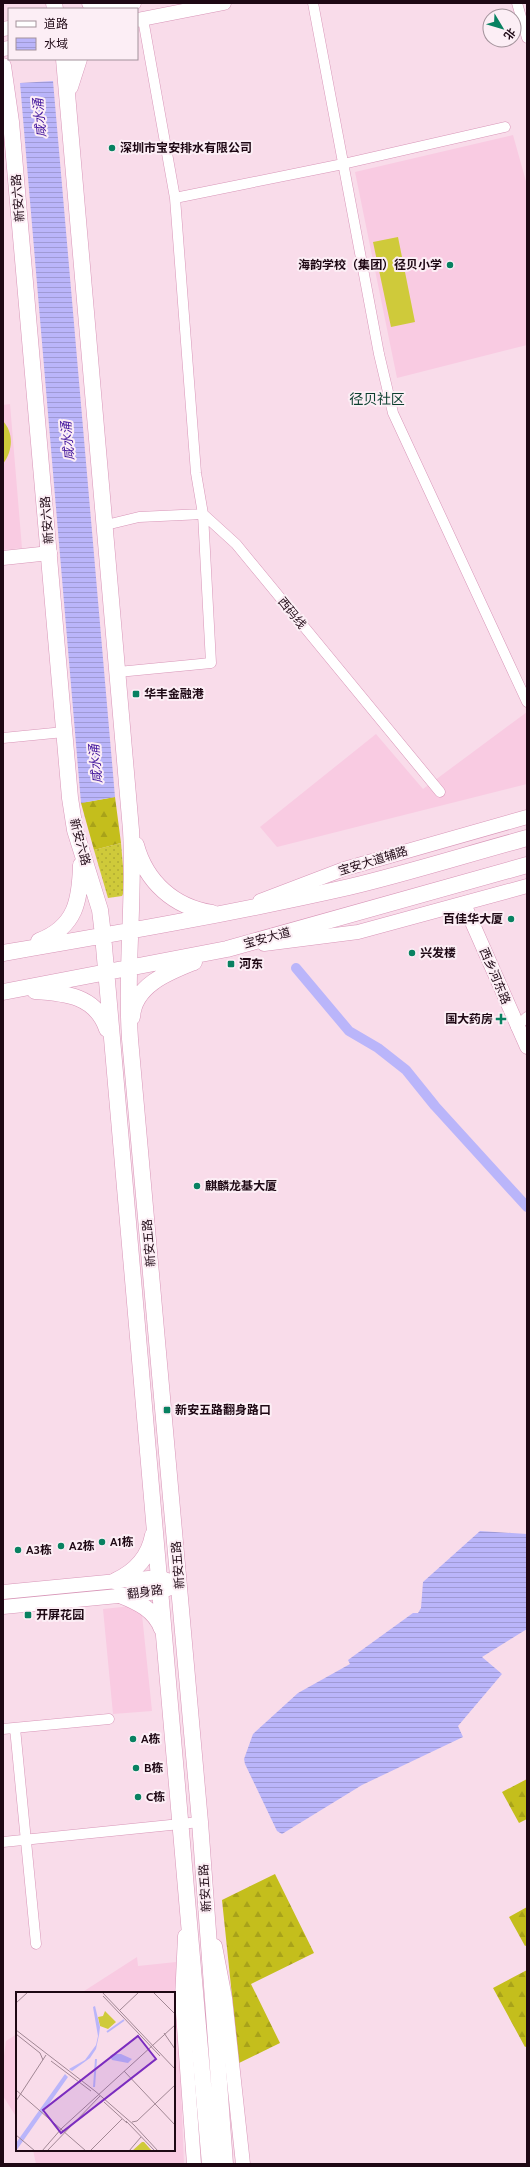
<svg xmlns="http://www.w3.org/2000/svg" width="530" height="2167" font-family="Cabin,'Noto Sans SC',sans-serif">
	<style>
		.built { fill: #f9cbe2 }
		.green { fill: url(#green-dots) }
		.forest { fill: url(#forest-firs) }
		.pitch { fill: #cfca3a }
		.water { fill: url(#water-rules) }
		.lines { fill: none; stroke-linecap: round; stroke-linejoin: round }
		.canal { stroke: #bab5fa; stroke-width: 10 }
		.street-casing { stroke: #d896b8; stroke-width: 11 }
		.secondary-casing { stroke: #d896b8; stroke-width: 15 }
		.primary-casing { stroke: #d896b8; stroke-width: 17 }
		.street { stroke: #fff; stroke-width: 10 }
		.secondary { stroke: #fff; stroke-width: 14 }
		.primary { stroke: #fff; stroke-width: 16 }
		.poi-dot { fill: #088161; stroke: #fceef5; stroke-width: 1.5 }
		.labels { text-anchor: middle; stroke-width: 4; stroke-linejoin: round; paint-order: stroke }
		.poi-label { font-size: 12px; font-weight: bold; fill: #1e0814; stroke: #fceef5; text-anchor: start }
		.street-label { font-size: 12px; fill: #1e0814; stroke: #fceef5 }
		.water-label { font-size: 13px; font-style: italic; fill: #42159c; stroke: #fceef5 }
		.quarter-label { font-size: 14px; fill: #0c3f2f; stroke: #fceef5 }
		.inset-river { fill: none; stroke: #bab5fa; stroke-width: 2 }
		.inset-road { fill: none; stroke: #a18794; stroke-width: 1 }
		.view { fill: #7b2cbf; fill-opacity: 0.15; stroke: #7b2cbf; stroke-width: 2 }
		.inset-edge { fill: none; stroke: #1e0814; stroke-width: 2 }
	</style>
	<defs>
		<pattern id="green-dots" width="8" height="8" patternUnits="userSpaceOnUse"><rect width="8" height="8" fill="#cfca3a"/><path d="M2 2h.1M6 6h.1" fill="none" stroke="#b1ac32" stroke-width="1.8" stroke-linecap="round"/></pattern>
		<pattern id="forest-firs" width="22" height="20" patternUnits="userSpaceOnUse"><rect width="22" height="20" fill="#c4be1c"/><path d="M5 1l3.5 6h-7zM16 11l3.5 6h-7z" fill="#a8a219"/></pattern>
		<pattern id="water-rules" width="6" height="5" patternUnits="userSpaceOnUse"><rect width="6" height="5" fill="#bab5fa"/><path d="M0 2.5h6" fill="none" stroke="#9f9ad5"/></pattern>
	</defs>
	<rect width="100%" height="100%" fill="#f9dcea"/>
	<path class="built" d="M513,135L527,185V345L397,378L355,172Z
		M10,404L22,548L3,550V405Z
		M527,712V784L277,847L260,827L376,734L423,789Z
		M141,1605L152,1711L113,1714L103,1609Z
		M137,1957L138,1966L176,1962L184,2164H36L33,2150H174V1993H81Z
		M17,2034V2118L3,2096V2063L6,2041Z"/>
	<path class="green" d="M121,843L125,890L122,896L108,898L94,850Z"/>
	<path class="forest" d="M115,797L121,843L94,850L81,803Z
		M527,1779V1819L519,1823L502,1792Z
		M275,1874L314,1953L251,1984L280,2043L239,2063L222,1900Z
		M527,1907V1945L525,1946L509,1917Z
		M527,1970V2046L525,2047L493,1988Z"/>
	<path class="pitch" d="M398,237L415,322L391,327L373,242Z
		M3,421C14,433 13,451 3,464Z"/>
	<path class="water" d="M53,81L115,797L81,803L20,83Z
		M480,1531L527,1534V1629L482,1657L502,1674L458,1726L463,1737L362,1785L282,1834L277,1831L245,1764L244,1759L253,1734L298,1693L350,1664L348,1660L413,1613H418L421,1608L423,1582Z"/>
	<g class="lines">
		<path class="canal" d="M296,968L349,1031L378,1048L406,1070L435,1106L527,1207"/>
		<defs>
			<path id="street" d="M313,3L379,354L393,413L527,702
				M517,3L527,38
				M175,198L343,164L505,127
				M106,525L139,517L203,514L236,544L440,792
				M118,672L211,663L203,514L196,473L175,198L143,19
				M3,738L64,732
				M516,1027L527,1017
				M15,1728L36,1944
				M3,1729L109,1719
				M3,1842L200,1822"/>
			<path id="secondary" d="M104,9L134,3
				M137,20L224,3
				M3,29L9,28
				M3,49L9,48
				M3,558L50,553
				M260,901L344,869L527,817
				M464,904L527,1047
				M264,944L358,932L527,886
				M3,1592L159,1577L170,1581
				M3,1607L160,1592L179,1585
				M185,1936L182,1999L194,2164
				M215,1946L225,1998L243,2164"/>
			<path id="primary" d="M54,3L55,9
				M90,3L114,7
				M64,59L131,830C135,900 125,969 130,1039L200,1822L225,2164
				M3,66L11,122L70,798L75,830L100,910L103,935L210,2164
				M70,87L79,59
				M136,845C146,882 174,907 212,913
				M39,941C76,927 80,900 81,865
				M3,953C119,933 234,913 349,887C408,873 468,854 527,838
				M35,991C66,993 96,996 107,1029
				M3,992L227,949L527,865
				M132,1017C134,985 169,972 194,962
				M115,1581C135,1572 149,1557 153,1535
				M120,1595C138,1602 155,1610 162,1629"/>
		</defs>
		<use href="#street" class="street-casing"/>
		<use href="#secondary" class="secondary-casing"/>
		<use href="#primary" class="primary-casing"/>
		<use href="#street" class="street"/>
		<use href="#secondary" class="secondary"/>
		<use href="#primary" class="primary"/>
	</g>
	<g class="poi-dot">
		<circle cx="112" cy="148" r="4"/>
		<circle cx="450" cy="265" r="4"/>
		<rect x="132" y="690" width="8" height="8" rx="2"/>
		<circle cx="511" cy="919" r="4"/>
		<circle cx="412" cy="953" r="4"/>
		<rect x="227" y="960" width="8" height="8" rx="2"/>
		<path d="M499 1013h4v4h4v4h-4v4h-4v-4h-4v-4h4z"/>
		<circle cx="197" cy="1186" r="4"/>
		<rect x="163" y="1406" width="8" height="8" rx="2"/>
		<circle cx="102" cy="1542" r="4"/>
		<circle cx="61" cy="1546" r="4"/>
		<circle cx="18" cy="1550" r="4"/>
		<rect x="24" y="1611" width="8" height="8" rx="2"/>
		<circle cx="133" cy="1739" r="4"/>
		<circle cx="136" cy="1768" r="4"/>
		<circle cx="138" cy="1797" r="4"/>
	</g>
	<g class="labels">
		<g class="poi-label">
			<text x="120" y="152">深圳市宝安排水有限公司</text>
			<text x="442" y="269" text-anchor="end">海韵学校（集团）径贝小学</text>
			<text x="144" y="698">华丰金融港</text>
			<text x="503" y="923" text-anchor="end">百佳华大厦</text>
			<text x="420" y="957">兴发楼</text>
			<text x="239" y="968">河东</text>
			<text x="493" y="1023" text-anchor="end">国大药房</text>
			<text x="205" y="1190">麒麟龙基大厦</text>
			<text x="175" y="1414">新安五路翻身路口</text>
			<text x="110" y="1546">A1栋</text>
			<text x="69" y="1550">A2栋</text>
			<text x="26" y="1554">A3栋</text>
			<text x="36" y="1619">开屏花园</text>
			<text x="141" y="1743">A栋</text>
			<text x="144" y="1772">B栋</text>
			<text x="146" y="1801">C栋</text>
		</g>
		<g class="street-label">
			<text transform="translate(18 198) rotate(-95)" y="4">新安六路</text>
			<text transform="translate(47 520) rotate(-95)" y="4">新安六路</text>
			<text transform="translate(292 613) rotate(51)" y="4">西码线</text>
			<text transform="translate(80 842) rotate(75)" y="4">新安六路</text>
			<text transform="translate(373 861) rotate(-17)" y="4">宝安大道辅路</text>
			<text transform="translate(267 938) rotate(-15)" y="4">宝安大道</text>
			<text transform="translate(495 976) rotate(67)" y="4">西乡河东路</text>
			<text transform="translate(149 1243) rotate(-95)" y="4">新安五路</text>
			<text transform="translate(178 1565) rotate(-95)" y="4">新安五路</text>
			<text transform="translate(145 1592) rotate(-8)" y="4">翻身路</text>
			<text transform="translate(205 1888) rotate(-94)" y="4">新安五路</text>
		</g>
		<g class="water-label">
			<text transform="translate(39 118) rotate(-95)" y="5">咸水涌</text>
			<text transform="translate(67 441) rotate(-95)" y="5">咸水涌</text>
			<text transform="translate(95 764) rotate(-95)" y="5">咸水涌</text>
		</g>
		<g class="quarter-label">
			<text x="377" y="404">径贝社区</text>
		</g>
	</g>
	<g transform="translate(16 1992)">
		<rect width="159" height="159" fill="#f9dcea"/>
		<path d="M89,19L100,30L92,37L84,34L82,25L87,24Z" fill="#cfca3a"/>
		<path d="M126,150H128L136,159H116Z" fill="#cfca3a"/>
		<path d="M79,14L84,35L83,43L80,57L74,66L56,79L53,77L69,68L80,53L82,44L77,15ZM97,62H105L116,67L112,71L96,68L94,64ZM49,82L52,85L0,159V151Z" fill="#bab5fa"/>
		<path class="inset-river" d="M91,40L108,28M78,95L80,67"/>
		<path class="inset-road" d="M86,0L159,77M137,0L159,22M87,4L144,64M0,11L12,0M104,18L123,0M0,38L79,99L118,133L142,159M148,41L159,57M0,42L24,61L27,68M35,69L75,99M108,79L159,133M0,98L70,159M0,109L30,63M88,110L111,131M110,129L139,159M116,130L121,129L159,93M0,143L19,159M26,159L46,136L159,33M31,159L84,104M74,159L106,127M113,159L125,145"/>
		<path class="view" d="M122,44L140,67L45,141L27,118Z"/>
		<rect width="159" height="159" class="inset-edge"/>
	</g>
	<rect width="530" height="2167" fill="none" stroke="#1e0814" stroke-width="8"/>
	<rect x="8" y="8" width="130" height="52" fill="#fceef5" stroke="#a3929b"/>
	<rect x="16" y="21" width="20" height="6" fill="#ffffff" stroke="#a3929b"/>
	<text x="44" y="28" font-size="12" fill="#1e0814">道路</text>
	<rect x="16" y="38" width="20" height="12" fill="url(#water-rules)" stroke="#a3929b"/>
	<text x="44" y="48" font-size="12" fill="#1e0814">水域</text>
	<g transform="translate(502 28) rotate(128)"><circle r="19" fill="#fceef5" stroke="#a3929b"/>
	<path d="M0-3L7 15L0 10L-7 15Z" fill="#088161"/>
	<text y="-6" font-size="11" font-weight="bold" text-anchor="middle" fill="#1e0814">北</text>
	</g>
</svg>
